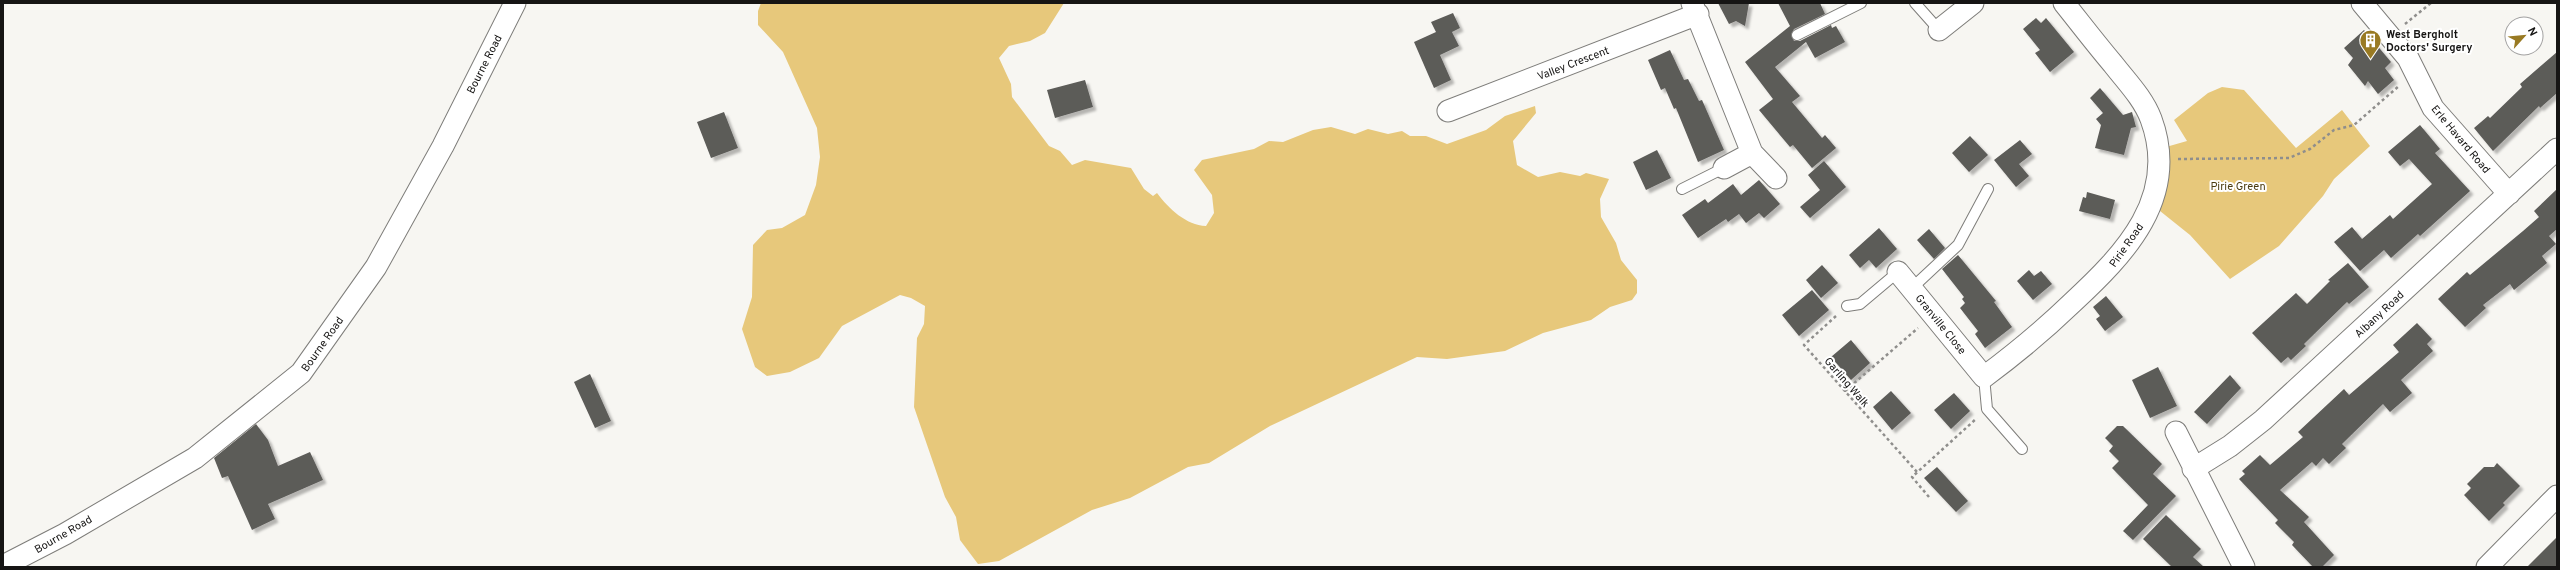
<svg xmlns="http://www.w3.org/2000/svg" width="2560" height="570" font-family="Overpass,sans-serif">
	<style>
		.green { fill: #e7c87b }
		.building { fill: #5c5b58; filter: url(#shadow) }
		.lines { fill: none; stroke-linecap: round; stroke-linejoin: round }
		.service-casing { stroke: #7e7d7a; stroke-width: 12 }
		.minor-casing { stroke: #7e7d7a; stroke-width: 23 }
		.path { stroke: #8f8e8c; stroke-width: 2.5; stroke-dasharray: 3 3; stroke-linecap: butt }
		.service { stroke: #fff; stroke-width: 10 }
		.minor { stroke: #fff; stroke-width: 21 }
		.labels { text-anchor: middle; stroke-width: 4; stroke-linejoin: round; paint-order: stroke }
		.poi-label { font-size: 11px; font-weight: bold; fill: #161514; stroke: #fff; text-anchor: start }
		.street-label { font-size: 11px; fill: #161514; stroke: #fff }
		.park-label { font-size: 11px; fill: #4b3c11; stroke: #fff }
	</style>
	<defs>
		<filter id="shadow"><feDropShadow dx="3.5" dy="3.5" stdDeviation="1" flood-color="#0004"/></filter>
	</defs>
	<rect width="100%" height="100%" fill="#f7f6f2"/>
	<path class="green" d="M761,3H1064L1045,33L1030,41L1009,46L999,58L1011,84L1012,97L1049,146L1060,151L1072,165L1085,160L1131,168L1144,189L1153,196L1157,193C1169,209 1186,225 1206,226L1214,213L1212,195L1194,170L1202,160L1254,149L1269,141L1283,142L1313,130L1331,127L1355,134L1368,129L1388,134L1402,131L1410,136H1426L1447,144L1486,130L1505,116L1535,106L1536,113L1513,141L1517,165L1538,177L1560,172L1580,176L1586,173L1609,179L1600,199L1601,217L1616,243L1621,260L1637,280V293L1632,300L1610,307L1591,320L1543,333L1505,351L1447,359L1417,357L1270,426L1209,463L1188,467L1130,498L1092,510L999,561L978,564L960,540L956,517L945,497L914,407L917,338L924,324L925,306L911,298L900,295L842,326L819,358L790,372L767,376L755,367L742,329L752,297L753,245L767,230L782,228L805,215L816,185L820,157L817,128L783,52L758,25V11Z
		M2222,87L2244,90L2296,148L2342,110L2370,146L2334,179L2323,196L2279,246L2230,279L2190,235L2160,211L2166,185V147L2187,141L2174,120L2208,93Z"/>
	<path class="building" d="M1718,3H1749L1745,26L1736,21L1729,24Z
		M1778,3H1820L1825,14L1794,29L1791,35L1794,41H1800L1831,25L1832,28L1836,26L1845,42L1815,58L1806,42L1775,67L1800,96L1792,102L1822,138L1825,135L1836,148L1812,168L1793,145L1790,147L1759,110L1773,99L1745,62L1790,26Z
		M1453,13L1460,28L1452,32L1459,46L1440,55L1451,80L1434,88L1414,42L1436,32L1431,22Z
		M2036,18L2041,23L2046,18L2074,52L2050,72L2035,53L2040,50L2023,29Z
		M2364,30L2391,62L2385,68L2394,80L2378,94L2368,81L2365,86L2348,65L2353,58L2344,48Z
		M1670,50L1684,80L1688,79L1699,101L1702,100L1724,150L1698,162L1676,108L1674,109L1665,88L1661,90L1648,60Z
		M2557,52V93L2540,108L2539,106L2493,151L2474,128L2488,116L2490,118L2522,87L2520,84Z
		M1085,80L1093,107L1055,118L1047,90Z
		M2100,88L2123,115L2132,112L2136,127L2131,128L2124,155L2095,148L2101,125L2096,119L2103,113L2090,98Z
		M724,112L738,148L711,158L697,122Z
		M2420,125L2440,149L2435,153L2470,191L2420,236L2418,234L2391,258L2384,250L2360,271L2334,242L2352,227L2362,239L2390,215L2393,219L2432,184L2409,159L2400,166L2388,152Z
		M1970,136L1988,155L1969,172L1952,153Z
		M2020,140L2032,154L2019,164L2029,176L2016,187L1994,160Z
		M1657,150L1671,178L1646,190L1633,162Z
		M1824,161L1846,187L1810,218L1800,207L1820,190L1808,175Z
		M1759,180L1780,204L1764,218L1759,213L1746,223L1739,214L1728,222L1726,219L1698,238L1682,215L1705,199L1708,203L1733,184L1741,195Z
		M2557,189V229L2549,236L2556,244L2542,256L2547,263L2514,290L2510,284L2483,305L2486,308L2465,327L2438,299L2467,272L2470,275L2523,231L2539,217L2534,211Z
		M2087,192L2115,200L2110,219L2079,211L2083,197L2086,198Z
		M1879,228L1897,249L1876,268L1869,260L1860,268L1849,255Z
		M1929,229L1945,248L1934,259L1917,240Z
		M1958,255L1996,301L1994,302L2012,327L1985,348L1975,334L1978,331L1960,308L1965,303L1962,299L1964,297L1942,269Z
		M2348,263L2369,287L2349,304L2347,302L2304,344L2306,346L2291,360L2288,357L2281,363L2252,333L2296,293L2307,304L2330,281L2328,280Z
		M1822,265L1838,283L1821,298L1806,280Z
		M2029,270L2034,276L2041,271L2052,284L2033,300L2017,281Z
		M1812,290L1829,310L1799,336L1782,315Z
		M2106,296L2123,317L2105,331L2096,319L2100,316L2093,307Z
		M2417,323L2432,339L2427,344L2433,351L2401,380L2412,393L2390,412L2383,404L2342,444L2346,448L2329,464L2323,458L2316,466L2312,462L2280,490L2309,517L2304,522L2334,555L2322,567H2313L2292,545L2294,542L2275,523L2278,520L2239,479L2245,474L2242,471L2260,455L2270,465L2303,437L2298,432L2344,389L2349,395L2399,352L2393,345Z
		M1851,340L1870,363L1851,380L1831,357Z
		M2158,367L2177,406L2150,418L2132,380Z
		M590,374L611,421L595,428L574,382Z
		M2230,375L2241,388L2207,424L2194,412Z
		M1891,391L1911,413L1892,430L1873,407Z
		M1954,393L1970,411L1951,429L1934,410Z
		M256,424L268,440L278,466L310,452L323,480L268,504L275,519L252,530L228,476L222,478L214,458Z
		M2117,426H2123L2162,464L2153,474L2176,496L2133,540L2123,531L2148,505L2112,468L2119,461L2109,451L2113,446L2105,438Z
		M2497,463L2520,486L2503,503L2505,505L2489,521L2464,495L2471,488L2467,484L2484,467H2494Z
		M1937,467L1968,501L1956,512L1924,478Z
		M2166,515L2201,549L2193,557L2204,567H2172L2143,539Z
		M2557,537V567H2527Z"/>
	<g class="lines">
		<defs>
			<path id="service" d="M1915,3L1939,30
				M1797,35L1861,3
				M1682,189L1724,168
				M1912,288L1958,245L1988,189
				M1847,306L1860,304L1898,272
				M1984,377L1987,409L2022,449"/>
			<path id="minor" d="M1692,3L1752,153L1776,178
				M2362,3L2408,58L2433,108L2509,194
				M1939,30L1973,3
				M1448,111L1698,14
				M1724,168L1752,153
				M1898,272L1984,377C2015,354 2044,330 2072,303C2125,254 2180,197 2151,119C2143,98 2127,82 2113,64C2096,44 2080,23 2064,3
				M2176,432L2244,567
				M2193,469L2230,446L2263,420L2557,149
				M3,566L65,534L195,458L301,373L376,267L443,146L515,3
				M2487,567L2557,496"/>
		</defs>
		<use href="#service" class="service-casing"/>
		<use href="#minor" class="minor-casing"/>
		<path class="path" d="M2405,24L2431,3
			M2178,159L2289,158L2310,149L2334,130L2354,125L2399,86
			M1836,316L1804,345L1917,472
			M1845,391L1918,328
			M1929,497L1912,477L1977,418"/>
		<use href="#service" class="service"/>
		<use href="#minor" class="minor"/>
	</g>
	<defs>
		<symbol id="building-pin" viewBox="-11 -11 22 30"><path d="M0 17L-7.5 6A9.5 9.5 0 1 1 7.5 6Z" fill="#997a23" stroke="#fff"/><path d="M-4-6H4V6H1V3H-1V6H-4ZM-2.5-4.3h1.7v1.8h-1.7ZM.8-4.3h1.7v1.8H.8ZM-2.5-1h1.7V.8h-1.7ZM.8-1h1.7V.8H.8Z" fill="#fff"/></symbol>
	</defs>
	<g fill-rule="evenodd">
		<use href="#building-pin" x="2358" y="28" width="25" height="34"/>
	</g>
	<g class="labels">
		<g class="poi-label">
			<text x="2386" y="38">West Bergholt<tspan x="2386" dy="13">Doctors' Surgery</tspan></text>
		</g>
		<g class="street-label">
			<text transform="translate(1573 63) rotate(-21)" y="4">Valley Crescent</text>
			<text transform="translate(484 64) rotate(-63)" y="4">Bourne Road</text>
			<text transform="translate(2461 139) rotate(50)" y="4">Erle Havard Road</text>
			<text transform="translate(2126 245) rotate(-55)" y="4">Pirie Road</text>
			<text transform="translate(2379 314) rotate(-43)" y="4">Albany Road</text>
			<text transform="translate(1941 324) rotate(51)" y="4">Granville Close</text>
			<text transform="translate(322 344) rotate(-55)" y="4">Bourne Road</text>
			<text transform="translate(1847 382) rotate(49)" y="4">Garling Walk</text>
			<text transform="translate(63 534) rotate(-30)" y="4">Bourne Road</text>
		</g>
		<g class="park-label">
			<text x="2238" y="190">Pirie Green</text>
		</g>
	</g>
	<rect width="2560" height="570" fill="none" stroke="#161514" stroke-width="8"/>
	<g transform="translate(2524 36) rotate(63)"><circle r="19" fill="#ffffff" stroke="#a2a1a1"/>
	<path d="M0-3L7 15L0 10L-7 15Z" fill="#997a23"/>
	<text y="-6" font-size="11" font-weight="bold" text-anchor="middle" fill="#161514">N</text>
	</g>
</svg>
